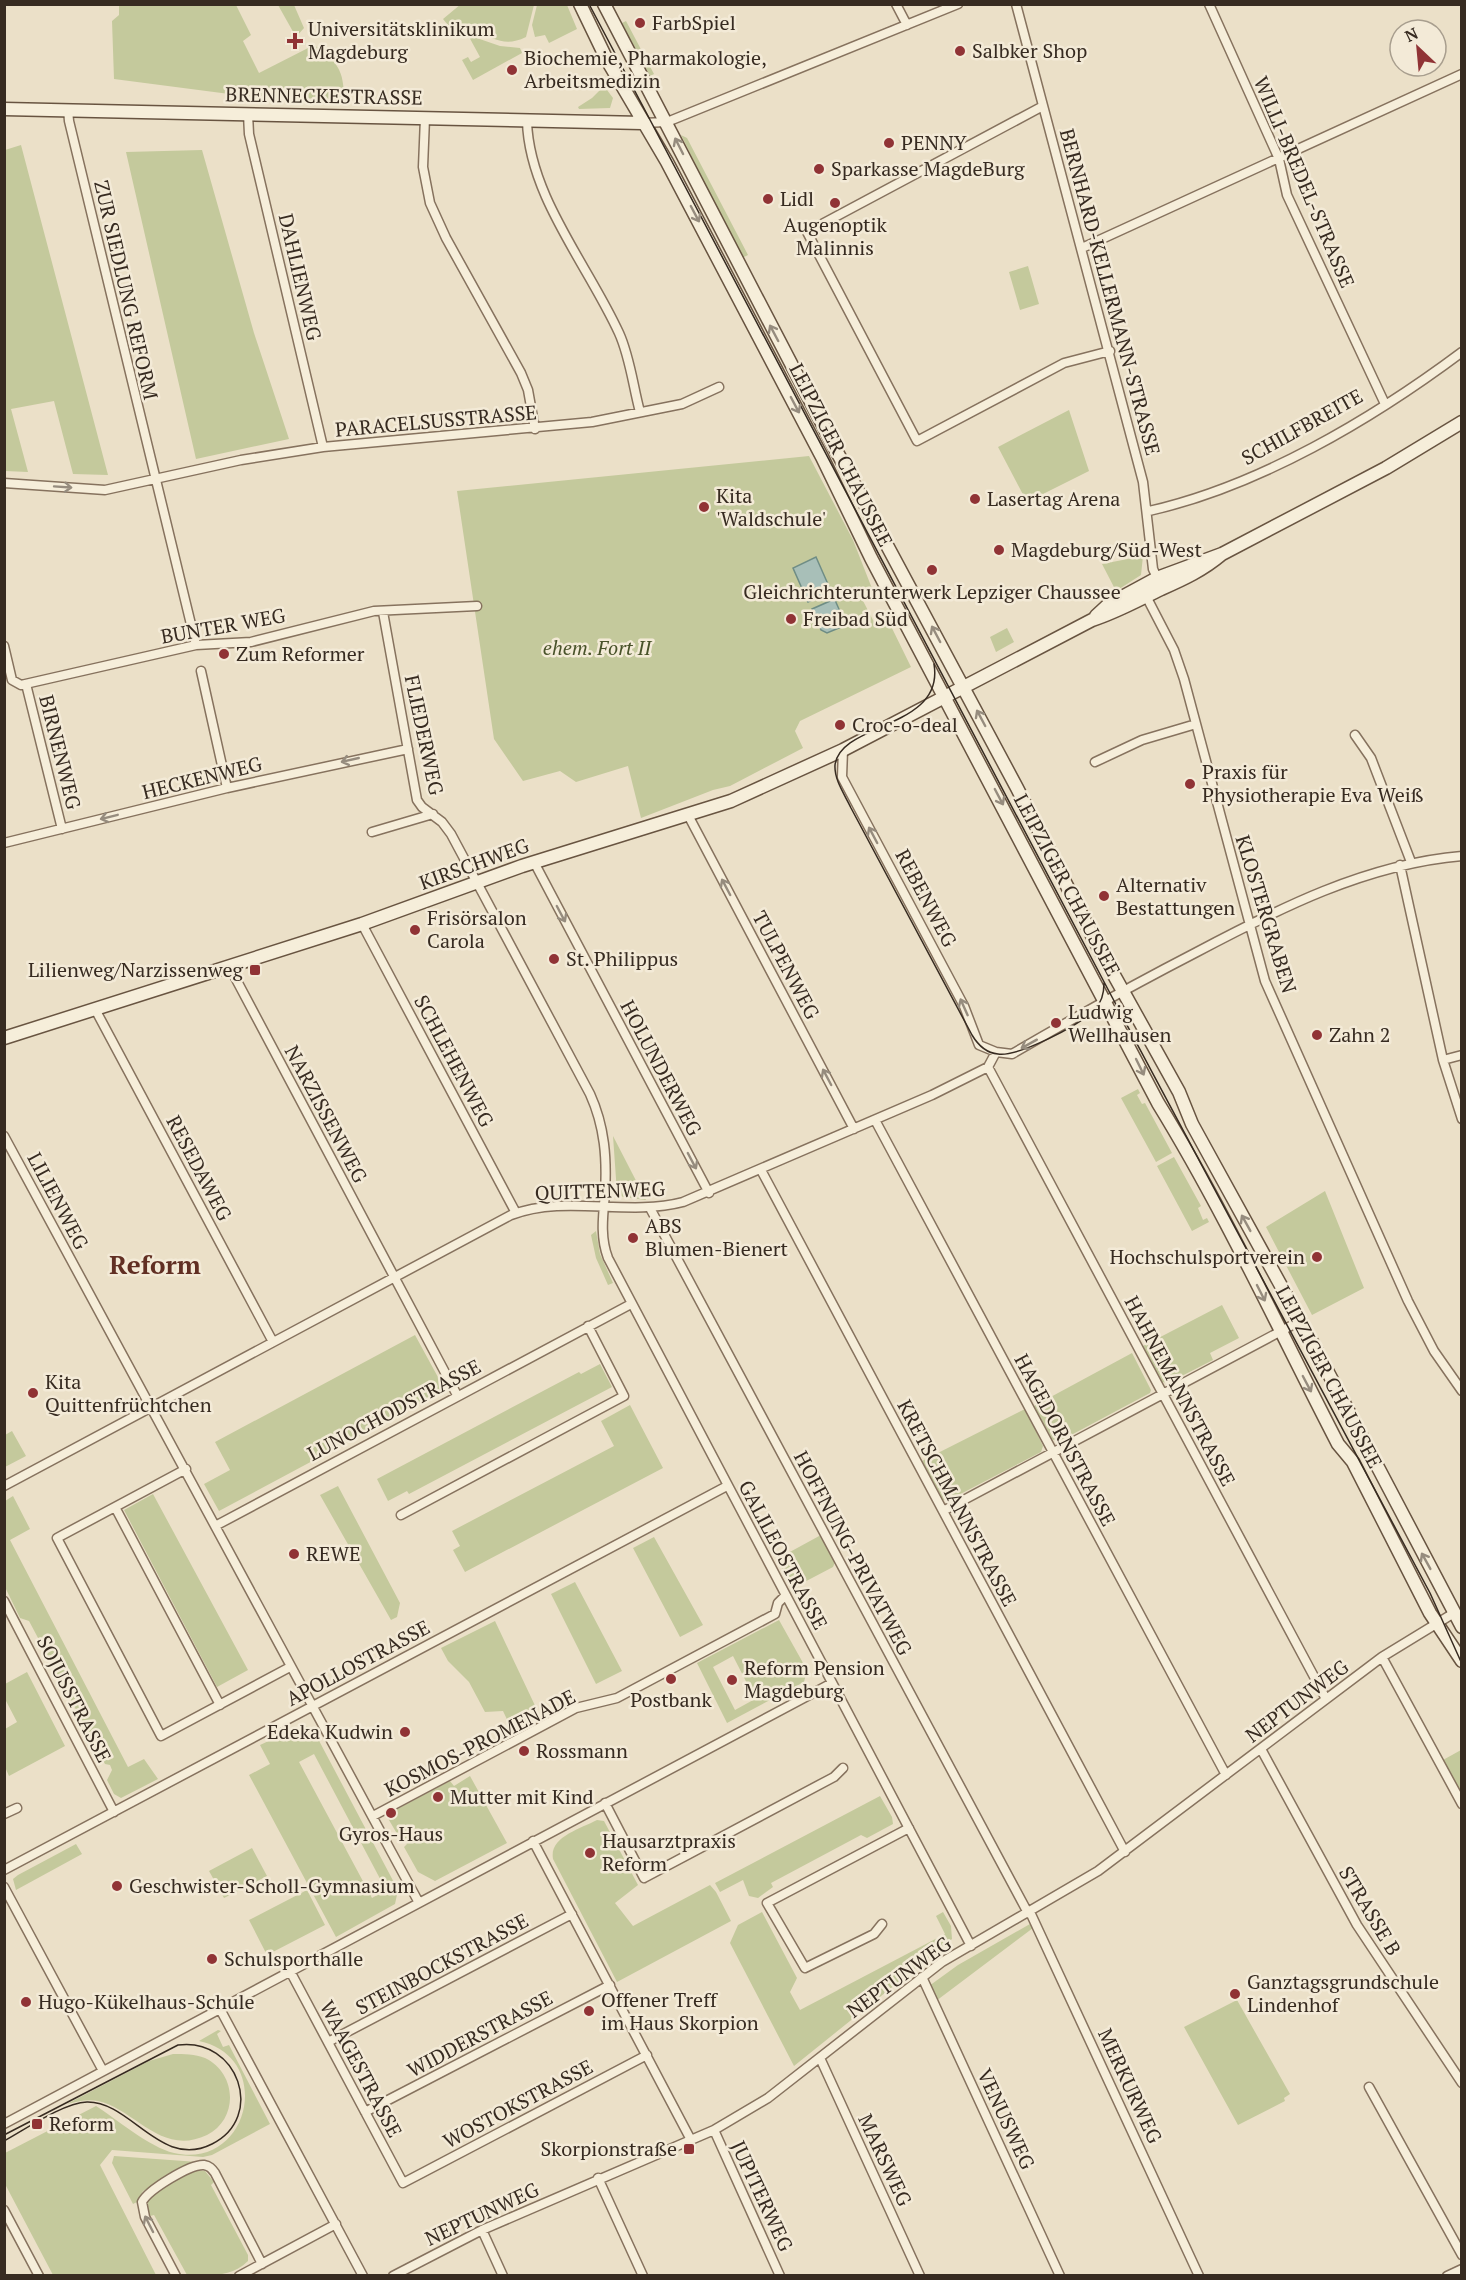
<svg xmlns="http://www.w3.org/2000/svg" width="1466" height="2280" font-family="'PT Serif',serif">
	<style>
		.green { fill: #c4c99c; fill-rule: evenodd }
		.water { fill: #a8bfb8; stroke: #6f8d85; stroke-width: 1.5 }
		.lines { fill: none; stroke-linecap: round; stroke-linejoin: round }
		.street-casing { stroke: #86725e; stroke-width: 11 }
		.secondary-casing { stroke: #685441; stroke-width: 15 }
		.street { stroke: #f6eeda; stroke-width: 8 }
		.secondary { stroke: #f6eeda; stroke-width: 12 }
		.tram { stroke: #372b21; stroke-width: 1.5 }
		.oneway { stroke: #968c7e }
		.poi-dot { fill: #903335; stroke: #f3ead7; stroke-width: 2 }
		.labels { text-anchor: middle; stroke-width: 5; stroke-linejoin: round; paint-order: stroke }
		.poi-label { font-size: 20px; fill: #372b21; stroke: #f3ead7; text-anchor: start }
		.street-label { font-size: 20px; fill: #372b21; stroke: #f3ead7 }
		.park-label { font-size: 20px; font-style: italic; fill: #485229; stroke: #f3ead7 }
		.district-label { font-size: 26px; font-weight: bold; fill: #612f23; stroke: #f3ead7 }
	</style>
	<rect width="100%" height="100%" fill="#ebe0c8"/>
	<path class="green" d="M461,4L534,5L526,37C506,47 495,39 476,32C467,28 457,27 448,25L443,19Z
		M119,5H236L251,35L243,41L259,73L314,45C338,62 344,70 344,100L237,95L114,79L112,21L119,15Z
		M278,5H294L304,28L296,37Z
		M537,5H567L577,29L549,43L545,35L535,37L532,25Z
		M626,21L654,74L650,76L622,23Z
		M468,35L500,46L520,48L522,53L473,80L462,60L468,57L471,62L480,57Z
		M604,86L613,98L610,108L579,109L578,107L592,98Z
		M681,135L687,138L748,255L742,258Z
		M21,145L108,475L73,474L54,401L11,409L28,472L5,471V150Z
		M202,150L254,333L289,439L196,459L126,152Z
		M1028,266L1039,304L1020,310L1009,272Z
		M1069,410L1089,471L1027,502L998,447Z
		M809,456L853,540L873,591L861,597L874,622L886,616L911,667L800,721L795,731L803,748L730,786L713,790L641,818L628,766L576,782L560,771L523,781L494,739L457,491Z
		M1143,556L1141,575L1116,591L1102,564Z
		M1007,628L1014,642L996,652L990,637Z
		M1138,1089L1140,1093L1137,1095L1142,1104L1145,1103L1172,1153L1156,1162L1121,1098Z
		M613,1136L646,1200L623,1197L617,1193Z
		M1174,1157L1201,1206L1198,1208L1203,1220L1207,1218L1209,1222L1192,1231L1157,1166Z
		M1325,1191L1364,1288L1312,1315L1266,1227Z
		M596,1231L600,1254L613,1283L608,1285L596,1258L591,1235Z
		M1222,1305L1239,1338L1210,1353L1213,1360L1168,1383L1162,1382L1143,1346Z
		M415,1335L445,1390L219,1511L204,1484L230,1470L215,1442Z
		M1132,1353L1151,1390L1150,1393L1058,1442L1052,1439L1034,1406Z
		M600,1364L612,1387L409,1494L407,1491L388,1501L377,1479L579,1372L581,1374Z
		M630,1405L663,1468L465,1572L453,1550L460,1546L452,1531L614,1446L601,1421Z
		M1025,1409L1043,1446L1041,1452L949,1500H943L922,1461Z
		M12,1431L26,1456L5,1467V1435Z
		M338,1486L400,1603L397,1617L391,1620L320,1495Z
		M153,1494L248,1670L217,1687L124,1510Z
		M13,1496L30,1529L10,1540L128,1767L144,1759L158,1779L121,1798L114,1794L107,1780L112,1770L110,1765L105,1764L29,1621L20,1618L5,1587V1501Z
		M821,1535L835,1562L833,1567L793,1588L777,1559Z
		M654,1537L703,1625L680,1637L633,1548Z
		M575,1582L622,1671L596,1684L551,1594Z
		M779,1620L807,1670L804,1682L727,1723L697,1663ZM733,1656L755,1699L735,1710L713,1667Z
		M495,1621L539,1714L536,1716L538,1719L513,1732L503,1711L485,1712L469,1682L448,1661L441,1648Z
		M27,1672L65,1746L9,1776L5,1767V1729L17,1722L5,1699V1684Z
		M303,1725L309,1727L316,1735L398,1890L395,1904L336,1937L249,1775L270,1764L260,1745ZM314,1754L386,1890L372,1898L299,1762Z
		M1461,1750V1794L1443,1760Z
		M470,1776L507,1843L435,1881L418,1872L404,1847L407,1844L402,1835L399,1837L386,1815L450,1781L454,1786Z
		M880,1796L892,1817L893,1824L867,1838L861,1835L771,1883L773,1887L758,1898L749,1896L743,1880L720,1892L715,1883Z
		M597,1820L604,1821L638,1885L615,1903L633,1926L710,1885L716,1892L731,1921L617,1982L553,1859C549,1837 580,1829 597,1820Z
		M76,1844L82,1854L16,1890L13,1879L18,1875Z
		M252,1848L267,1876L224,1898L209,1871Z
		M307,1890L325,1925L267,1955L249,1920Z
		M762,1912L797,1978L790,1992L800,2010L945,1934L936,1916L943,1912L951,1926L952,1939L794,2066L730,1943L738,1925Z
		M1030,1924L1033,1928L936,2001L929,1986L958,1965Z
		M1237,2000L1290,2094L1284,2098L1285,2101L1238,2125L1184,2027Z
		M218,2030L221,2031L217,2034L223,2047L229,2045L270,2124L212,2155L203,2157L112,2150L100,2165L156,2275H53L5,2184V2153L96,2106C118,2120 149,2147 174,2153C250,2170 275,2057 199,2041Z
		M173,2054C184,2054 195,2054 205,2058C237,2073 239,2119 207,2135C161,2157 135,2109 98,2101C87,2099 76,2102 67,2104L149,2061Z
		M114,2156L198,2162L143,2191L137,2202L133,2204L112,2163Z
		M194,2170L205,2171L214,2182L211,2185L248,2255V2261C231,2278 210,2275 187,2275L154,2215L150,2216L147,2206L148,2199L161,2187Z"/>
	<path class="water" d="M816,557L846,625L827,633L821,630L812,609L830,601L827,593L808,602L793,568Z"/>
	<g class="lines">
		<defs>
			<path id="street" d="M896,4L907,25
				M1016,4L1143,482L1153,569L1159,582
				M1209,4L1279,159L1287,195L1385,404
				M1043,106L807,232L917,441L1064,363L1110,351
				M68,109L69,121L196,645
				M248,114L249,134L323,447
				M425,118L423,167L430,203L446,238L521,373L528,390L535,429
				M527,121C529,196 588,265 619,333C630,357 633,386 640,412
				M642,123L667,122L958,4
				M1082,248L1462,74
				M4,483L105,490L241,460L323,447L592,422L682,404L719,387
				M1149,511C1259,486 1371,420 1462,352
				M1146,596L1174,650L1184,679L1265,981L1408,1301L1434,1351L1462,1391
				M383,612L417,800L422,807L442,822L451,834L590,1094C605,1127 607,1159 605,1194C603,1216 600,1237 608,1258L971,1946
				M4,646L12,680L21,685L196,645L251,642L374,611L477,606
				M201,671L227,788
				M26,684L62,829
				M1355,735L1371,758L1411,862
				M843,750L842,777L964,1006L979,1045L996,1052L1012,1054C1072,1019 1133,985 1195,953C1278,909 1366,864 1462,856
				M1095,762L1142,740L1196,724
				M688,815L854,1129
				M372,832L433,814
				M4,843L227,788L408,749
				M534,862L709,1193
				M1400,865L1443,1060L1462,1119
				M362,924L516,1213
				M229,966L457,1395
				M95,1009L273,1342
				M1443,1060L1462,1055
				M988,1067L1326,1699
				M875,1120L1226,1775
				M4,1136L418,1901
				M761,1170L1125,1852
				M650,1208L1028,1913
				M186,1469L57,1538L161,1736L290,1667
				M4,1486L511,1215C567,1194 626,1217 683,1202L932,1095L988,1067L996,1052
				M115,1507L220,1705
				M943,1511L1300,1321
				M401,1515L624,1396L588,1326
				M217,1525L631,1304
				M4,1601L114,1812
				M1382,1657L1462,1804
				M1261,1749L1357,1925L1462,2083
				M605,1803L644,1878L834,1777L843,1768
				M4,1814L17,1808
				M373,1816L576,1708L617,1698L775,1614L778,1603L785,1596
				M533,1841L691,2140
				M4,1870L727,1486
				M4,1887L102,2069
				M1030,1912L1199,2276
				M882,1924L874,1934L805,1968L767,1903L909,1828
				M290,1971L403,2183L647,2055
				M922,1977L1060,2276
				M220,2009L363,2276
				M328,2042L572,1914
				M820,2058L920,2276
				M1369,2087L1462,2255
				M365,2112L610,1985
				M4,2124L832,1683
				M714,2130L780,2276
				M598,2178L643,2276
				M4,2210L39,2276
				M482,2230L503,2276
				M176,2276L145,2217L142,2202C148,2190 190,2164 204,2165C210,2166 212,2169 215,2173L262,2264
				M239,2276L336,2224
				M393,2276L482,2230L714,2130L768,2098L942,1962L1098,1871L1382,1657L1454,1613
				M1447,2276L1462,2269"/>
			<path id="secondary" d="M580,4L607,60L667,162L822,457L871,558L1158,1103C1225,1212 1279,1330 1338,1444L1353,1462L1430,1613L1462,1661
				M604,4L837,452L1017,788L1095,941L1179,1092L1192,1124L1312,1342L1462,1627
				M4,109L642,123
				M1096,616L1109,604L1157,578L1222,554L1386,468L1462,422
				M4,1038L362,924L522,866L731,801L843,750L1092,620C1117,612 1138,600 1161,589C1184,579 1203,570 1222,554"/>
		</defs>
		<use href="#street" class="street-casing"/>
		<use href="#secondary" class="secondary-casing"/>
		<use href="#street" class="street"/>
		<use href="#secondary" class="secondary"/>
		<path class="tram" d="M589,4L1112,997L1430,1593L1462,1664
			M934,664C945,729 840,722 835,765C834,780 845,795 851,808L972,1035C978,1045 986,1053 998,1054C1018,1057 1081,1025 1095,1009C1102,1002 1104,993 1104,983
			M4,2135L178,2045C238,2037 266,2117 212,2144C161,2170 131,2101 87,2102C63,2103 26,2129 4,2141"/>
	</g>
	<defs><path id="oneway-shaft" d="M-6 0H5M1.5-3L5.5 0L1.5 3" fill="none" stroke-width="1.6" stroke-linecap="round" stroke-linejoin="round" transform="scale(1.5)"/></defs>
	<g class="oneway">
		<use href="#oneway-shaft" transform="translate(679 146) rotate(-117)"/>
		<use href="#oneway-shaft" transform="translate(695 214) rotate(62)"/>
		<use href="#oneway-shaft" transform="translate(774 333) rotate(-118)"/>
		<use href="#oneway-shaft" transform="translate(795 405) rotate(62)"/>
		<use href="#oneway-shaft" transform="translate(63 487) rotate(4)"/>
		<use href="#oneway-shaft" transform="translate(936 634) rotate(-118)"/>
		<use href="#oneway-shaft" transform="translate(981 718) rotate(-118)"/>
		<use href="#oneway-shaft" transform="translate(350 760) rotate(167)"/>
		<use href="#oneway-shaft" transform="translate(999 797) rotate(62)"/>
		<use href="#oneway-shaft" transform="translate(109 817) rotate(166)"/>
		<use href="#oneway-shaft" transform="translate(873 835) rotate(-118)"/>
		<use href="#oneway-shaft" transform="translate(726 887) rotate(-118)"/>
		<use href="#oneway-shaft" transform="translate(561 914) rotate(62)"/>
		<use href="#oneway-shaft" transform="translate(964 1007) rotate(-114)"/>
		<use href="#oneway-shaft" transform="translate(1029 1044) rotate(151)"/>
		<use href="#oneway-shaft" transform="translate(1140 1067) rotate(64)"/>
		<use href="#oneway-shaft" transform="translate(827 1077) rotate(-118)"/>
		<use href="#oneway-shaft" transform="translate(692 1161) rotate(62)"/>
		<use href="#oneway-shaft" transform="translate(1246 1223) rotate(-119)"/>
		<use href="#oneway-shaft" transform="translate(1261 1293) rotate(63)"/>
		<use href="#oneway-shaft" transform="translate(1307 1384) rotate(62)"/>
		<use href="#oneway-shaft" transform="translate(1426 1561) rotate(-119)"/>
		<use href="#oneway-shaft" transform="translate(149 2224) rotate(-117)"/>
	</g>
	<g class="poi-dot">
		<circle cx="640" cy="23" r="6"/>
		<path d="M292 32h6v6h6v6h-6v6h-6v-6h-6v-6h6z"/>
		<circle cx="960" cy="51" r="6"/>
		<circle cx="512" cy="70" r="6"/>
		<circle cx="889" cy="143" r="6"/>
		<circle cx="819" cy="169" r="6"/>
		<circle cx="768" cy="199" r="6"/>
		<circle cx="835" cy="203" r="6"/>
		<circle cx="975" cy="499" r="6"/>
		<circle cx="704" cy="507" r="6"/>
		<circle cx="999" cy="550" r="6"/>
		<circle cx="932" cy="570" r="6"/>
		<circle cx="791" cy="619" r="6"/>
		<circle cx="224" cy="654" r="6"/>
		<circle cx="840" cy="725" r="6"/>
		<circle cx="1190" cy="784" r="6"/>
		<circle cx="1104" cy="896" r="6"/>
		<circle cx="415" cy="930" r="6"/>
		<circle cx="554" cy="959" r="6"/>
		<rect x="249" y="964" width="12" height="12" rx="3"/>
		<circle cx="1056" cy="1023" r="6"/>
		<circle cx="1317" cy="1035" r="6"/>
		<circle cx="633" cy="1238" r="6"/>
		<circle cx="1317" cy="1257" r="6"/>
		<circle cx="33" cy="1393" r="6"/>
		<circle cx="294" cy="1554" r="6"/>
		<circle cx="671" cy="1679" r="6"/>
		<circle cx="732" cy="1680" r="6"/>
		<circle cx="405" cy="1732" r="6"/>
		<circle cx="524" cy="1751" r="6"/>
		<circle cx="438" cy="1797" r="6"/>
		<circle cx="391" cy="1813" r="6"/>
		<circle cx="590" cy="1853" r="6"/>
		<circle cx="117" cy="1886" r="6"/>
		<circle cx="212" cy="1959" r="6"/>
		<circle cx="1235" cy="1994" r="6"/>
		<circle cx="26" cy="2002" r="6"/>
		<circle cx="589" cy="2011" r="6"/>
		<rect x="31" y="2118" width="12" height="12" rx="3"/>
		<rect x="683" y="2143" width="12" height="12" rx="3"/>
	</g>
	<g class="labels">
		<g class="poi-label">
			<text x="652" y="30">FarbSpiel</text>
			<text x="308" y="36">Universitätsklinikum<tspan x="308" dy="23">Magdeburg</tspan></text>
			<text x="972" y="58">Salbker Shop</text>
			<text x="524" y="65">Biochemie, Pharmakologie,<tspan x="524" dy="23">Arbeitsmedizin</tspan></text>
			<text x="901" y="150">PENNY</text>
			<text x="831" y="176">Sparkasse MagdeBurg</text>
			<text x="780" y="206">Lidl</text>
			<text x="835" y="232" text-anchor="middle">Augenoptik<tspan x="835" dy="23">Malinnis</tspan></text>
			<text x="716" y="503">Kita<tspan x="716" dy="23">'Waldschule'</tspan></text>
			<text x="987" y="506">Lasertag Arena</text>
			<text x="1011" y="557">Magdeburg/Süd-West</text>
			<text x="932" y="599" text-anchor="middle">Gleichrichterunterwerk Lepziger Chaussee</text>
			<text x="803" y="626">Freibad Süd</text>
			<text x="236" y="661">Zum Reformer</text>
			<text x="852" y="732">Croc-o-deal</text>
			<text x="1202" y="779">Praxis für<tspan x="1202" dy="23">Physiotherapie Eva Weiß</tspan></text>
			<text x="1116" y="892">Alternativ<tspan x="1116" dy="23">Bestattungen</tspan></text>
			<text x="427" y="925">Frisörsalon<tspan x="427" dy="23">Carola</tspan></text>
			<text x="566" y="966">St. Philippus</text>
			<text x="243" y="977" text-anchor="end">Lilienweg/Narzissenweg</text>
			<text x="1068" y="1019">Ludwig<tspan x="1068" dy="23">Wellhausen</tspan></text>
			<text x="1329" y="1042">Zahn 2</text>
			<text x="645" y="1233">ABS<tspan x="645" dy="23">Blumen-Bienert</tspan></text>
			<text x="1305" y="1264" text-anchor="end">Hochschulsportverein</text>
			<text x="45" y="1389">Kita<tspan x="45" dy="23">Quittenfrüchtchen</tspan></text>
			<text x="306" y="1561">REWE</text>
			<text x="744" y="1675">Reform Pension<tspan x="744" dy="23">Magdeburg</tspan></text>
			<text x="671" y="1707" text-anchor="middle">Postbank</text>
			<text x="393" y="1739" text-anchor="end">Edeka Kudwin</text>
			<text x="536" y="1758">Rossmann</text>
			<text x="450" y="1804">Mutter mit Kind</text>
			<text x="391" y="1841" text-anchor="middle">Gyros-Haus</text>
			<text x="602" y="1848">Hausarztpraxis<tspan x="602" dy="23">Reform</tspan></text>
			<text x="129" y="1893">Geschwister-Scholl-Gymnasium</text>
			<text x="224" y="1966">Schulsporthalle</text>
			<text x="1247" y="1989">Ganztagsgrundschule<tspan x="1247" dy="23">Lindenhof</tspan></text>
			<text x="601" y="2007">Offener Treff<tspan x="601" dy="23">im Haus Skorpion</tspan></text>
			<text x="38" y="2009">Hugo-Kükelhaus-Schule</text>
			<text x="49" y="2131">Reform</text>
			<text x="677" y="2156" text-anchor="end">Skorpionstraße</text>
		</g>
		<g class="street-label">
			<text transform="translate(324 96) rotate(1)" y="7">BRENNECKESTRASSE</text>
			<text transform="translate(1304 182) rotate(67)" y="7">WILLI-BREDEL-STRASSE</text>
			<text transform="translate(300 277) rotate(77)" y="7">DAHLIENWEG</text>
			<text transform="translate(126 290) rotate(77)" y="7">ZUR SIEDLUNG REFORM</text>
			<text transform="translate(1110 292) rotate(75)" y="7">BERNHARD-KELLERMANN-STRASSE</text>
			<text transform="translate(436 421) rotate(-5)" y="7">PARACELSUSSTRASSE</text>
			<text transform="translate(1302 427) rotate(-29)" y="7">SCHILFBREITE</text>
			<text transform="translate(841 455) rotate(63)" y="7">LEIPZIGER CHAUSSEE</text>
			<text transform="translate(223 626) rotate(-10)" y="7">BUNTER WEG</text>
			<text transform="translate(424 735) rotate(78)" y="7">FLIEDERWEG</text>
			<text transform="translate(60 752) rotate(76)" y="7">BIRNENWEG</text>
			<text transform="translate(202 778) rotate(-14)" y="7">HECKENWEG</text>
			<text transform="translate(474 864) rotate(-20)" y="7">KIRSCHWEG</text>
			<text transform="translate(1067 885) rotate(62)" y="7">LEIPZIGER CHAUSSEE</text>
			<text transform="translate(926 898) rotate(62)" y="7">REBENWEG</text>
			<text transform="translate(1266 914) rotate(73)" y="7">KLOSTERGRABEN</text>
			<text transform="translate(786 965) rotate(62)" y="7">TULPENWEG</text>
			<text transform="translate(454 1061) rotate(62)" y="7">SCHLEHENWEG</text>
			<text transform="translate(661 1068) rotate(62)" y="7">HOLUNDERWEG</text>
			<text transform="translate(326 1114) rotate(62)" y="7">NARZISSENWEG</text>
			<text transform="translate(199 1168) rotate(62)" y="7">RESEDAWEG</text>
			<text transform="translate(600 1191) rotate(-2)" y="7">QUITTENWEG</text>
			<text transform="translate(58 1201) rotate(62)" y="7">LILIENWEG</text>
			<text transform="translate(1329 1377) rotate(62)" y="7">LEIPZIGER CHAUSSEE</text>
			<text transform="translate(1180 1391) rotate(62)" y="7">HAHNEMANNSTRASSE</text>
			<text transform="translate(394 1410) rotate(-28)" y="7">LUNOCHODSTRASSE</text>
			<text transform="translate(1065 1440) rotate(62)" y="7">HAGEDORNSTRASSE</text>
			<text transform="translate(957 1503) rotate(62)" y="7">KRETSCHMANNSTRASSE</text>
			<text transform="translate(853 1553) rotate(62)" y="7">HOFFNUNG-PRIVATWEG</text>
			<text transform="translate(783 1555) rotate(62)" y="7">GALILEOSTRASSE</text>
			<text transform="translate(358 1663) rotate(-28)" y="7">APOLLOSTRASSE</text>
			<text transform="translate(74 1699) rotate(63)" y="7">SOJUSSTRASSE</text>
			<text transform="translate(1297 1701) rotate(-37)" y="7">NEPTUNWEG</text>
			<text transform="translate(480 1743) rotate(-27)" y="7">KOSMOS-PROMENADE</text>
			<text transform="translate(1370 1911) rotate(59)" y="7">STRASSE B</text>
			<text transform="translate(442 1964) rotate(-28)" y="7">STEINBOCKSTRASSE</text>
			<text transform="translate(899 1977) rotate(-36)" y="7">NEPTUNWEG</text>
			<text transform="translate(480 2034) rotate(-28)" y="7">WIDDERSTRASSE</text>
			<text transform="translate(361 2069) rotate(62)" y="7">WAAGESTRASSE</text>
			<text transform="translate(1130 2086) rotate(65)" y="7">MERKURWEG</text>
			<text transform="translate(518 2104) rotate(-28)" y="7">WOSTOKSTRASSE</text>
			<text transform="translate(1006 2119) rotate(65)" y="7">VENUSWEG</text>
			<text transform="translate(885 2160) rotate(65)" y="7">MARSWEG</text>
			<text transform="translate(762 2196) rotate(65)" y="7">JUPITERWEG</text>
			<text transform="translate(482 2214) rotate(-25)" y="7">NEPTUNWEG</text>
		</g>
		<g class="park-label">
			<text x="597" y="655">ehem. Fort II</text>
		</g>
		<g class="district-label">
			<text x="155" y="1274">Reform</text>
		</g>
	</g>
	<rect width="1466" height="2280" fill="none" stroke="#372b21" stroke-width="12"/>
	<g transform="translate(1418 48) rotate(334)"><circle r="28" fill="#f3ead7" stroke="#a89e8e" stroke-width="1.5"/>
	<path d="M0-4.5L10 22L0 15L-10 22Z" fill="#903335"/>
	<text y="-9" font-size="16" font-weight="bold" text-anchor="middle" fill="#372b21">N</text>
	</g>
</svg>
